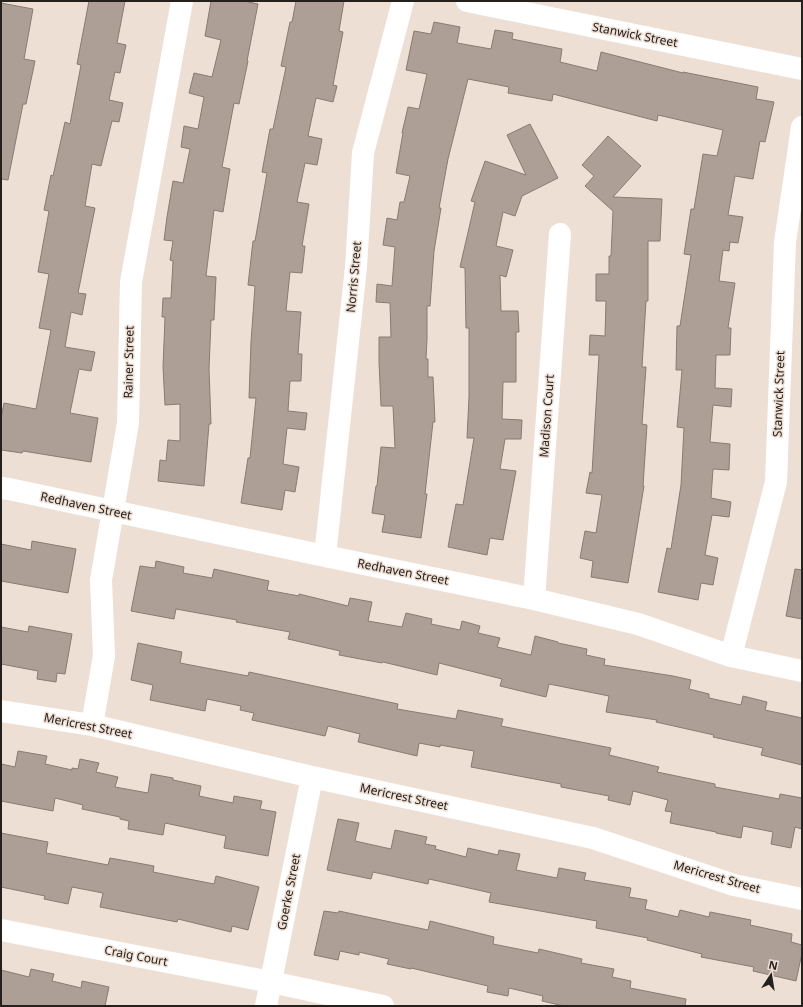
<svg xmlns="http://www.w3.org/2000/svg" width="803" height="1007" font-family="'Noto Sans',sans-serif">
	<style>
		.building { fill: #ae9f96; stroke: #887b72 }
		.lines { fill: none; stroke-linecap: round; stroke-linejoin: round }
		.minor { stroke: #fff; stroke-width: 22 }
		.labels { text-anchor: middle; stroke-width: 3; stroke-linejoin: round; paint-order: stroke }
		.street-label { font-size: 12px; fill: #25201c; stroke: #eedfd5 }
	</style>
	<rect width="100%" height="100%" fill="#eedfd5"/>
	<path class="building" d="M89,1H125L117,43L126,45L120,73L115,72L109,100L123,103L119,122L112,121L101,166L92,164L85,206L95,208L78,293L86,294L82,315L71,312L65,347L95,352L91,371L79,369L70,413L98,418L91,462L23,451L22,453L1,450V418L4,403L36,409L51,330L39,328L49,274L38,272L49,211L44,210L51,175L53,176L65,122L70,124L81,65L77,64Z
		M211,1H244L258,4L247,61H248L239,104L234,103L222,167L230,169L223,212L214,210L206,276L216,277L214,320H211L209,369L211,424H209L204,486L158,481L160,460L166,461L168,440L180,441V404L165,405L163,367L165,317H162L163,298H171L173,261L170,260L173,241L164,240L167,217L173,181L183,183L190,149L181,147L184,126L198,129L204,97L189,93L194,73L212,77L221,40L205,36Z
		M296,1H344L339,31L343,32L333,85L337,86L333,102L316,98L308,136L322,139L317,165L305,163L297,202L309,204L302,246H305L302,273L290,272L286,311L301,312L298,354H302L301,381H290L288,411L307,413L305,430L287,428L283,464L299,467L295,492L285,490L282,510L241,503L248,458H250L256,398H249L251,342L255,286L248,285L253,241H255L267,173L262,172L270,129H273L286,67L281,66L290,22H292Z
		M1,3L33,9L24,59L35,61L26,104H23L8,180L1,179Z
		M434,22L460,27L457,43L491,49L495,30L513,33L512,39L562,49L560,62L597,71L601,52L683,73V72L758,87L756,99L774,102L765,142L760,141L753,179L735,176L728,215L743,217L738,243L730,242L729,251L723,250L719,281L735,283L728,328H731L730,355H716L715,388L732,389L731,407L713,405L710,442L730,444L729,470L713,469L711,498L731,502L729,517L712,515L705,555L718,558L713,585L701,583L698,600L658,592L667,548L671,549L681,485L684,428L677,427L682,370H676L677,326H680L691,255L684,254L691,209H694L703,154L717,156L723,130L658,115L657,121L553,94L552,101L508,93L509,87L468,79L448,159L439,208H441L434,251L430,306H427V339L426,359H428V377H433L435,422H433L425,494H427L421,538L382,532L385,515L372,513L376,486H377L381,447L395,448L393,406H381L379,362V337H391L390,303L376,302L377,284L392,286L395,247L383,245L387,218L397,220L400,202H404L410,176L396,173L403,133H402L408,107L419,109L427,74L406,70L414,31L431,34Z
		M530,124L558,178L522,196L515,216L503,212L496,246L513,250L506,277L500,275L501,311H518L519,332H516V382H503L502,419L522,420L521,439H505L500,469L516,471L503,540L490,538L487,555L448,547L456,504L463,505L474,438H467L469,397V328H466L465,268L460,267L475,202L471,201L485,161L526,175L507,135Z
		M608,136L641,166L613,197L662,199L660,241H648V301H646L642,367H646L642,424L647,425L643,486H644L628,583L591,577L593,561L580,558L585,531L596,533L602,495L586,493L590,472L592,473L599,355H589L590,335L605,336L606,301H596V274H609V256H611L613,211L585,186L594,176L582,165Z
		M32,541L76,549L68,593L1,581V544L31,550Z
		M156,561L184,567L183,573L212,578L214,569L269,581L267,590L299,596V594L348,606L350,598L372,602L368,621L402,627L406,613L432,619L431,624L460,630L462,621L480,626L478,633L500,638L497,647L531,655L535,636L558,642V643L587,649L586,655L605,659L604,665L673,676L691,680L689,689L709,694V698L741,705L743,696L767,702L765,710L802,718V765L761,755L763,748L713,737L714,735L656,722L657,720L606,712L609,696L549,684L546,697L500,686L502,679L439,663L437,675L383,662L382,663L339,655L340,651L288,639L290,632L236,622L237,620L176,609L174,619L131,611L140,566L155,568Z
		M795,569L802,570V619L786,616Z
		M29,626L72,634L65,674L57,673L56,682L37,679L38,671L1,664V627L28,632Z
		M138,643L182,652L180,663L248,676L249,672L398,704L397,709L456,719L458,710L503,719L501,726L611,748L609,755L659,767L657,772L715,784V787L779,799L780,794L802,798V829L795,827L791,848L771,844L773,832L743,826L741,838L716,833V832L670,823L672,812L665,811L668,800L633,791L630,805L608,800L609,796L561,787V784L471,767L474,751L440,745V747L419,743L417,756L358,742L360,734L328,726L325,736L252,720L254,713L240,710L241,706L207,699L205,711L150,700L153,685L131,680Z
		M18,751L47,756L45,764L72,770V768L78,769L80,759L99,763L96,772L118,777L115,787L148,793L151,774L173,778V780L201,786L199,796L233,803L234,796L262,801L260,809L276,812L268,856L224,848L226,836L165,823L163,835L128,829L129,821L120,819V817L82,809L83,805L55,798L53,811L1,801V764L15,767Z
		M338,819L359,823L355,841L391,849L395,830L427,837L425,844L436,846L435,849L466,857L468,848L498,855L499,850L520,854L516,870L557,878L559,868L586,873L584,880L631,888L629,897L647,900L645,909L678,917L680,910L709,917L710,912L751,920L750,925L792,934L791,942L802,945V953L796,981L753,971L754,967L701,957L702,954L647,940L648,938L596,928L597,921L489,902L491,893L429,879L428,884L373,872L371,879L327,870Z
		M1,833L48,842L46,853L108,865L110,858L154,866L153,872L214,884L216,876L259,887L248,930L232,926L231,932L178,919L177,922L100,907L103,893L72,887L68,904L44,899L45,896L1,887Z
		M324,911L338,913L339,911L428,930L430,921L494,937L493,944L538,953L539,949L582,959L581,963L614,969L612,977L631,981L630,988L686,999L685,1006H564L542,1001L543,996L509,988L508,996L487,992L488,986L411,968V969L387,964L389,959L359,952V955L340,951L338,960L314,955Z
		M31,969L54,974L52,981L81,988L82,981L109,987L105,1006H1V970L29,977Z"/>
	<g class="lines">
		<path class="minor" d="M467,1L802,69
			M1,488L9,489L325,556L534,599L638,624L731,656L802,671
			M325,556L356,267L363,153L403,1
			M534,599L560,234
			M731,656L776,482L785,242L802,127
			M1,711L92,725L312,777L593,838L734,885L802,899
			M92,725L104,656L101,580L128,423L131,282L182,1
			M1,930L271,982L383,1006
			M266,1006L312,777"/>
	</g>
	<g class="labels">
		<g class="street-label">
			<text transform="translate(635 35) rotate(11)" y="4">Stanwick Street</text>
			<text transform="translate(354 277) rotate(-85)" y="4">Norris Street</text>
			<text transform="translate(129 362) rotate(-89)" y="4">Rainer Street</text>
			<text transform="translate(779 394) rotate(-88)" y="4">Stanwick Street</text>
			<text transform="translate(547 416) rotate(-86)" y="4">Madison Court</text>
			<text transform="translate(86 506) rotate(12)" y="4">Redhaven Street</text>
			<text transform="translate(403 572) rotate(11)" y="4">Redhaven Street</text>
			<text transform="translate(88 726) rotate(11)" y="4">Mericrest Street</text>
			<text transform="translate(404 797) rotate(12)" y="4">Mericrest Street</text>
			<text transform="translate(717 877) rotate(16)" y="4">Mericrest Street</text>
			<text transform="translate(289 892) rotate(-79)" y="4">Goerke Street</text>
			<text transform="translate(136 956) rotate(11)" y="4">Craig Court</text>
		</g>
	</g>
	<rect width="803" height="1007" fill="none" stroke="#25201c" stroke-width="4"/>
	<g transform="translate(771 975) rotate(12)" stroke="#eedfd5" stroke-width="3" paint-order="stroke">
	<path d="M0-3L7 15L0 10L-7 15Z" fill="#25201c"/>
	<text y="-6" font-size="11" font-weight="bold" text-anchor="middle" fill="#25201c">N</text>
	</g>
</svg>
